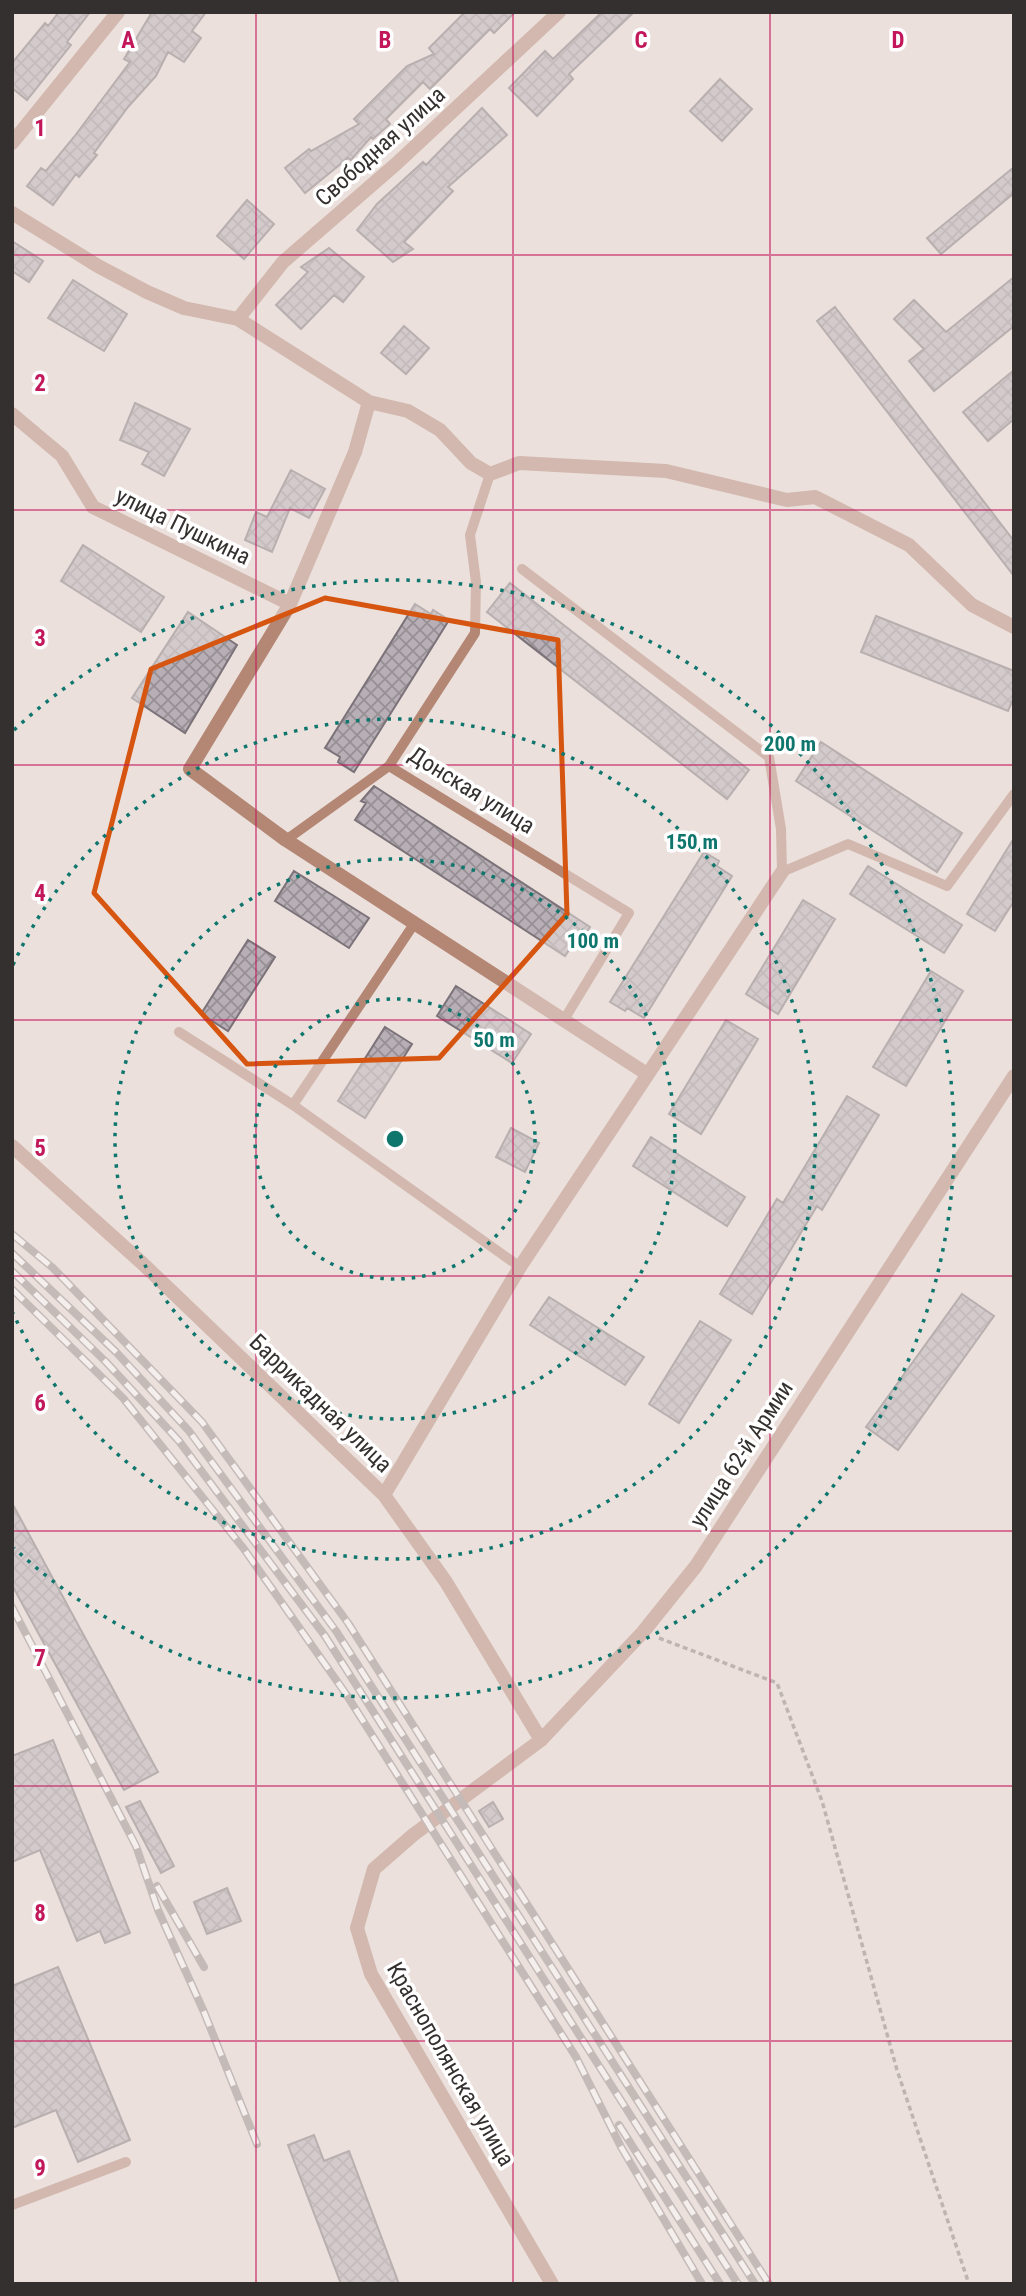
<svg xmlns="http://www.w3.org/2000/svg" width="1026" height="2296" font-family="'Roboto Condensed',sans-serif">
	<style>
		.building { fill: url(#building-cross-hatch); stroke: #7b7379; stroke-width: 2 }
		.lines { fill: none; stroke-linecap: round; stroke-linejoin: round }
		.path { stroke: #88817e; stroke-width: 3.5; stroke-dasharray: 5 3.5; stroke-linecap: butt }
		.service { stroke: #b48775; stroke-width: 10 }
		.minor { stroke: #b48775; stroke-width: 14 }
		.tertiary { stroke: #b48775; stroke-width: 14 }
		.rail-casing { stroke: #968e8c; stroke-width: 8 }
		.rail { stroke: #fff; stroke-width: 5; stroke-dasharray: 16; stroke-linecap: butt }
		.marked { fill: none; stroke: #d65510; stroke-width: 5; stroke-linejoin: round }
		.grid { fill: none; stroke: #c2185b; stroke-width: 2; stroke-opacity: 0.55 }
		.ring { fill: none; stroke: #0f766e; stroke-width: 3.5; stroke-dasharray: 3.5 7 }
		.labels { text-anchor: middle; stroke-width: 7; stroke-linejoin: round; paint-order: stroke }
		.street-label { font-size: 23px; fill: #34302f; stroke: #fff }
		.grid-label { font-size: 23px; text-anchor: middle; font-weight: bold; fill: #c2185b; stroke: #fff; stroke-width: 7; stroke-linejoin: round; paint-order: stroke }
		.centre { fill: #0f766e; stroke: #fff; stroke-width: 3.5 }
		.ring-label { font-size: 21px; text-anchor: middle; font-weight: bold; fill: #0f766e; stroke: #fff; stroke-width: 7; stroke-linejoin: round; paint-order: stroke }
	</style>
	<defs>
		<pattern id="building-cross-hatch" width="8" height="8" patternUnits="userSpaceOnUse" patternTransform="scale(1.75)"><rect width="8" height="8" fill="#b7afb5"/><path d="M0 0l8 8M0 8l8-8" fill="none" stroke="#968f94"/></pattern>
	</defs>
	<rect width="100%" height="100%" fill="#ebe0dc"/>
	<path class="building" d="M59,12H90L67,42L71,45L27,100L12,88V63L45,23L48,26Z
		M152,12H206L192,31L201,38L184,62L168,52L156,76L128,107L94,153L97,155L79,177L76,174L53,205L27,186L41,168L46,171L74,137L130,62L124,59Z
		M465,12H515L494,33L490,29L430,89L423,82L386,119L390,124L373,139L371,137L351,160L348,158L305,193L285,168L309,149L311,151L359,124L354,119L407,66L434,54L429,48Z
		M602,12H634L569,74L573,79L537,116L509,88L545,51L553,59Z
		M720,79L752,109L722,141L690,111Z
		M482,108L507,135L448,187L453,191L404,242L413,249L393,262L357,230L377,204L423,162L426,165Z
		M1014,167V193L941,254L927,238Z
		M247,200L274,224L244,259L217,236Z
		M12,241L43,261L29,282L12,271Z
		M329,248L364,277L343,302L334,295L301,329L276,305L308,272L301,267Z
		M1014,277V326L934,391L909,361L924,349L894,319L914,300L946,332Z
		M73,280L127,314L104,351L48,318Z
		M835,307L1014,541V576L817,321Z
		M404,326L429,348L406,374L381,353Z
		M1014,370V419L988,441L963,412Z
		M135,403L190,429L164,476L142,464L149,452L120,440Z
		M291,470L325,489L309,518L290,508L272,552L245,540L256,512L267,517Z
		M83,545L164,597L141,632L61,581Z
		M510,583L749,770L727,799L487,612Z
		M415,604L431,614L433,610L449,620L354,772L338,762L340,757L325,748Z
		M188,612L237,645L185,733L132,698Z
		M876,616L1014,671V697L1008,711L861,652Z
		M821,742L962,833L937,872L796,781Z
		M374,786L590,927L579,943L575,941L565,956L355,820L366,803L361,801Z
		M1014,838V901L995,931L967,914Z
		M704,852L719,861L717,866L732,876L644,1018L627,1008L625,1011L610,1002Z
		M868,866L962,925L944,953L850,894Z
		M294,871L369,918L349,948L275,901Z
		M803,900L835,919L778,1014L746,994Z
		M248,940L275,957L228,1031L201,1014Z
		M931,971L963,991L906,1086L873,1067Z
		M456,986L531,1034L512,1063L437,1016Z
		M726,1020L758,1039L701,1134L669,1114Z
		M385,1027L412,1044L365,1118L338,1101Z
		M847,1096L879,1115L822,1210L817,1206L752,1314L720,1294L777,1199L783,1203Z
		M511,1128L539,1143L525,1172L496,1157Z
		M651,1137L745,1197L727,1226L633,1166Z
		M962,1294L994,1316L898,1450L866,1427Z
		M549,1297L644,1357L625,1385L530,1325Z
		M700,1321L731,1340L679,1423L649,1404Z
		M12,1503L158,1772L124,1790L12,1585Z
		M53,1740L130,1933L105,1943L100,1931L77,1941L40,1850L12,1862V1756Z
		M140,1801L174,1866L161,1873L126,1807Z
		M493,1802L503,1819L489,1827L479,1811Z
		M227,1888L241,1921L207,1934L194,1902Z
		M58,1967L130,2140L78,2162L56,2110L12,2128V1986Z
		M314,2135L324,2161L349,2151L399,2284H341L288,2145Z"/>
	<g class="lines">
		<path class="path" d="M659,1638L777,1683L822,1801L897,2070L969,2284"/>
		<path class="service" d="M490,474L470,535L476,582L475,633L389,766L629,913L565,1018
			M522,569L769,757L781,829L782,872L848,844L947,886L1014,794
			M286,840L389,766
			M179,1032L293,1105L520,1267
			M293,1105L414,924
			M12,2205L126,2162"/>
		<path class="minor" d="M12,143L118,12
			M12,213L98,266L147,292L184,308L238,319L369,402L408,411L440,430L471,463L490,474L519,463L666,471L787,500L815,497L909,545L972,605L1014,627
			M238,319L283,262L396,164L559,12
			M369,402L355,452L290,604L190,769L286,840L647,1074
			M12,414L62,456L93,507L290,604
			M12,1146L142,1263L384,1495L446,1582L541,1740
			M384,1495L520,1267L782,872"/>
		<path class="tertiary" d="M552,2284L371,1974L357,1928L374,1869L413,1835L541,1740L643,1632L696,1566L1014,1076"/>
		<defs>
			<path id="rail" d="M12,1234L53,1268L202,1422L348,1623L769,2284
				M12,1253L116,1352L189,1431L336,1631L755,2284
				M12,1271L106,1362L179,1441L325,1636L738,2284
				M12,1289L123,1398L244,1549L346,1694L576,2057L621,2147L702,2284
				M12,1607L136,1846L158,1910L204,2012L257,2144
				M157,1886L204,1967
				M619,2125L720,2284"/>
		</defs>
		<use href="#rail" class="rail-casing"/>
		<use href="#rail" class="rail"/>
	</g>
	<path d="M0 0H1026V2296H0ZM325,598L558,640L567,914L439,1058L247,1064L94,893L151,669Z" fill="#ebe0dc" fill-opacity=".55" fill-rule="evenodd"/>
	<path class="marked" d="M325,598L558,640L567,914L439,1058L247,1064L94,893L151,669Z"/>
	<path class="grid" d="M256,12V2284M513,12V2284M770,12V2284M12,255H1014M12,510H1014M12,765H1014M12,1020H1014M12,1276H1014M12,1531H1014M12,1786H1014M12,2041H1014"/>
	<g class="ring">
		<circle cx="395" cy="1139" r="140"/>
		<circle cx="395" cy="1139" r="280"/>
		<path d="M13 965A420 420 0 1 1 13 1313"/>
		<path d="M14 730A559 559 0 1 1 14 1548"/>
	</g>
	<g class="labels">
		<g class="street-label">
			<text transform="translate(380 146) rotate(-42)" y="8">Свободная улица</text>
			<text transform="translate(183 526) rotate(26)" y="8">улица Пушкина</text>
			<text transform="translate(472 790) rotate(32)" y="8">Донская улица</text>
			<text transform="translate(321 1403) rotate(44)" y="8">Баррикадная улица</text>
			<text transform="translate(741 1454) rotate(-57)" y="8">улица 62-й Армии</text>
			<text transform="translate(451 2064) rotate(60)" y="8">Краснополянская улица</text>
		</g>
	</g>
	<g class="grid-label">
		<text x="128" y="48">A</text>
		<text x="385" y="48">B</text>
		<text x="641" y="48">C</text>
		<text x="898" y="48">D</text>
		<text x="40" y="136">1</text>
		<text x="40" y="391">2</text>
		<text x="40" y="646">3</text>
		<text x="40" y="901">4</text>
		<text x="40" y="1156">5</text>
		<text x="40" y="1411">6</text>
		<text x="40" y="1666">7</text>
		<text x="40" y="1921">8</text>
		<text x="40" y="2176">9</text>
	</g>
	<circle cx="395" cy="1139" r="10" class="centre"/>
	<g class="ring-label">
		<text x="790" y="751">200 m</text>
		<text x="692" y="849">150 m</text>
		<text x="593" y="948">100 m</text>
		<text x="494" y="1047">50 m</text>
	</g>
	<rect width="1026" height="2296" fill="none" stroke="#34302f" stroke-width="28"/>
</svg>
